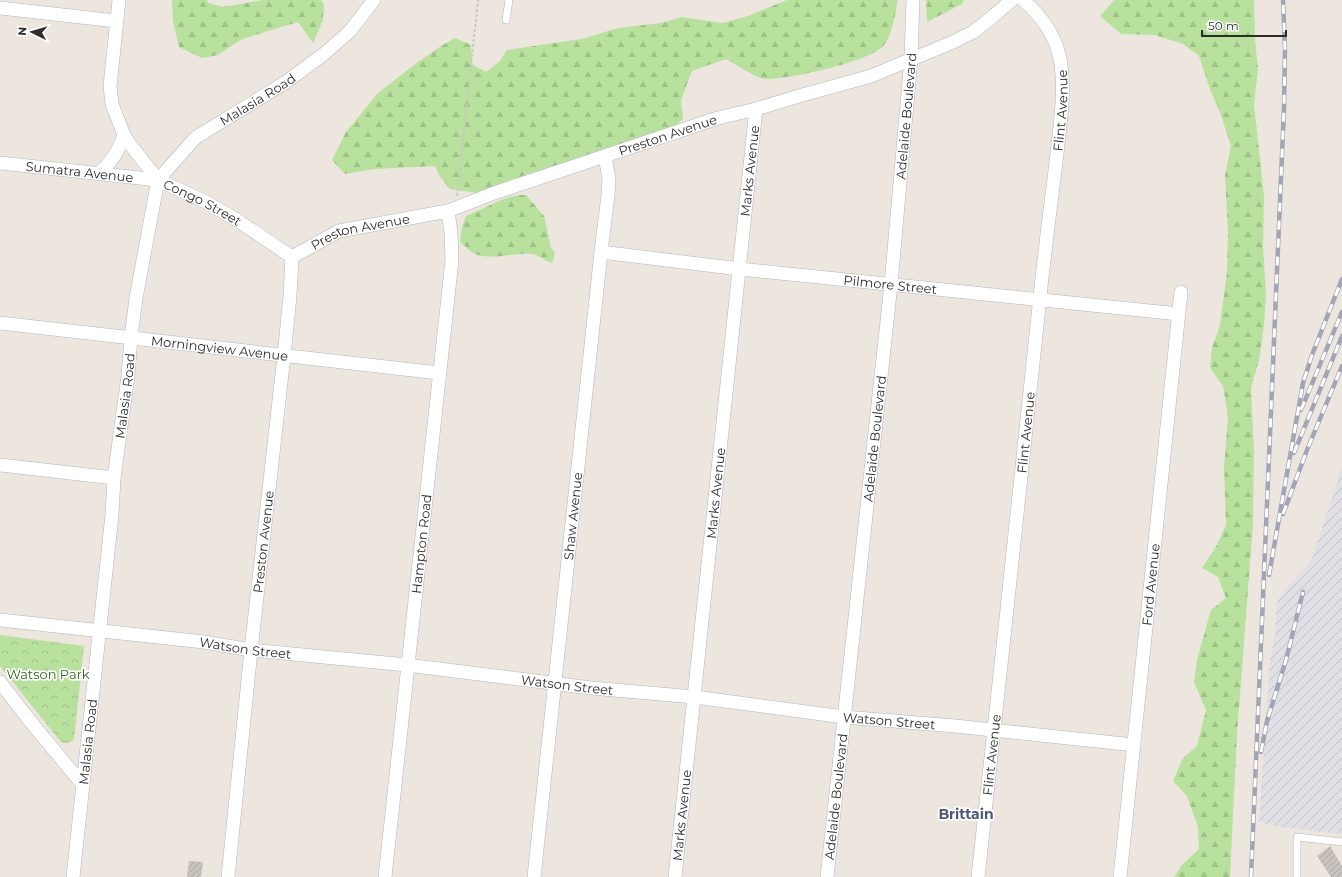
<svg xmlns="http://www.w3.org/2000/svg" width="1342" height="877" font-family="Montserrat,sans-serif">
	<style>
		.industrial { fill: url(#industrial-furrows) }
		.forest { fill: url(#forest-firs) }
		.park { fill: url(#park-crowns) }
		.building { fill: url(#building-hatch) }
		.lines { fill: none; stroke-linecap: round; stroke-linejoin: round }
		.service-casing { stroke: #b2b5be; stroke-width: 8 }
		.minor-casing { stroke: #b2b5be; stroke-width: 14 }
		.path { stroke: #c8c8c8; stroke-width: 2; stroke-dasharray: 3 2; stroke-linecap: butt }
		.service { stroke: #fff; stroke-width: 7 }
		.minor { stroke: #fff; stroke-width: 13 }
		.rail-casing { stroke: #a1a5b5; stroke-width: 4.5 }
		.rail { stroke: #fff; stroke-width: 3; stroke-dasharray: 9; stroke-linecap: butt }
		.labels { text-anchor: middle; stroke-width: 3.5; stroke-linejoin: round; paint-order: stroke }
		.street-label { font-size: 13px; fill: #2c2c2c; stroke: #fff }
		.park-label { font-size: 13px; fill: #2f671e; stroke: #fff }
		.neighbourhood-label { font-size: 14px; font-weight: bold; fill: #4d577b; stroke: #fff }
	</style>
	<defs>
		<pattern id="industrial-furrows" width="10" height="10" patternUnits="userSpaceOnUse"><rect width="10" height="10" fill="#e0dfe6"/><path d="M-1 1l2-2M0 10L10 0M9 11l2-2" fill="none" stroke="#c0c0c5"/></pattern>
		<pattern id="forest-firs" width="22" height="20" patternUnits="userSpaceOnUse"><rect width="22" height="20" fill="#b7e19d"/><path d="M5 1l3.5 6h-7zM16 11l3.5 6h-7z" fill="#9ec187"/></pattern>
		<pattern id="park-crowns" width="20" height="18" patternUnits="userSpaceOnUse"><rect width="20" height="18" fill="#b7e19d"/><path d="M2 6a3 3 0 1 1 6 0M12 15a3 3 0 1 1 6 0" fill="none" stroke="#9ec187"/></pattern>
		<pattern id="building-hatch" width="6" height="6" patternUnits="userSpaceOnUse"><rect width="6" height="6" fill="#c8c3be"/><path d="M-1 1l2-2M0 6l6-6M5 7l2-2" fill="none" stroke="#aca8a3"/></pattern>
	</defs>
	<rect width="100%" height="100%" fill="#ede6de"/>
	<path class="industrial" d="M1342,467V834L1281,827L1259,822L1270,661L1275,635L1277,600L1312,559Z"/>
	<path class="forest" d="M172,0H207L208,3L223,7L263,0H321L324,4L323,20L313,43L298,22L242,39L218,55L202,58L179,47L173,21Z
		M787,0H898C895,14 892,39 881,48C863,63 787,80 764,79C757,78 733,63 726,59L692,71L681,100L683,119L673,128L516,178L477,193L450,189L440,177L435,166L374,169L345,174L332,160L346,132L378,93L414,65L441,46L455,38L471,45L472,64L486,72L500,61L507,50L582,39L618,28L661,23L681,17L723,23L748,16Z
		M926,0H964L962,4L927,22Z
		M1114,0H1254L1255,39L1258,70L1254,104L1264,197L1263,246L1266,294L1264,326L1259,360L1251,388L1254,452L1253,524L1237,734L1230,877H1174L1182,865L1199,849L1198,827L1187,796L1173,781L1183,758L1197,746L1206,710L1194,682L1197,660L1211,610L1226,598L1218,577L1202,568L1217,545L1226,525L1224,467L1228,416L1223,386L1210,368L1212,348L1220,325L1227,272L1228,232L1225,175L1231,146L1221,115L1210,89L1199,56L1183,44L1155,35L1121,34L1100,16Z
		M520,195H526L544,216L551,247L555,253L552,263C545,261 539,255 532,254C513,252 493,261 475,254C470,252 465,246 460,242L462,227L466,216L506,198Z"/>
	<path class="park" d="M0,635L84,646L74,739C70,743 66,744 61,742L0,666Z"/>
	<path class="building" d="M1330,846L1342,866V877H1331L1317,856Z
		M189,861L203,862L201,877H187Z"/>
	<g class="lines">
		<defs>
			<path id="service" d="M506,20L509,0
				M1297,877V837L1342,842"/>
			<g id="minor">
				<path id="s1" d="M119,0L110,86L112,104L124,135L129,143L158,180L204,201L237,220L292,257"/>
				<path d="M0,8L116,21"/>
				<path id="s2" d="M0,163L158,180"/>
				<path d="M99,173C112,162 119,151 124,135"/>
				<path id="s3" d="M601,252L740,269L1179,314"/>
				<path id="s4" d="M292,257L339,231L448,211L494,193L718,118L756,109L799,96L871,76L953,42L973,32L985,23L1012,0"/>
				<path id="s5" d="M0,323L439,373"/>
				<path d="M0,465L114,478"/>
				<path id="s6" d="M0,620L204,642L251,650L407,665L591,688L695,697L844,717L955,726L1134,745"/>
				<path d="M0,682L30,721L83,785"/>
				<path id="s7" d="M73,877L112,515L114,478L128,376L131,338L136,298L158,180L195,138L286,82L324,54L350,31L374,0"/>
				<path id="s8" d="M228,877L251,650L284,356L290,296L292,257"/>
				<path id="s9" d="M385,877L452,260L451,233L448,211"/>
				<path id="s10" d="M534,877L601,252L608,195L609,179L605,156"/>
				<path id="s11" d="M675,877L756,109"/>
				<path id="s12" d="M827,877L891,284L911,59L913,0"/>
				<path id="s13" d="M978,877C999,687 1019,496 1039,306C1044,255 1051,204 1057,154C1060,124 1065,94 1061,64C1057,38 1043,17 1023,0"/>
				<path id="s14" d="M1120,877L1181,292"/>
			</g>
		</defs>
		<use href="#service" class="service-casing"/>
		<use href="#minor" class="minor-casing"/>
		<path class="path" d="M457,196L478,0"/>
		<use href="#service" class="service"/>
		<use href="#minor" class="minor"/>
		<defs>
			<path id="rail" d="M1301,410L1342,312
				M1294,453L1342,336
				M1283,514L1307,450L1342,366
				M1269,575L1303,383L1312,355L1342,279
				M1261,752L1267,721L1286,660L1303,592
				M1251,877L1284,108L1285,48L1283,0"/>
		</defs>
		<use href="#rail" class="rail-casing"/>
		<use href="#rail" class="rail"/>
	</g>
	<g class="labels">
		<g class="street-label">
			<text dy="5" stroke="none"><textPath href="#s7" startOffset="832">Malasia Road</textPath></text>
			<text dy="5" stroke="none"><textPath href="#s13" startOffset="771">Flint Avenue</textPath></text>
			<text dy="5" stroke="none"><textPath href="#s12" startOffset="765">Adelaide Boulevard</textPath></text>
			<text dy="5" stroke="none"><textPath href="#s4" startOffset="397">Preston Avenue</textPath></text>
			<text dy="5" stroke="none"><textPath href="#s2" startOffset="80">Sumatra Avenue</textPath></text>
			<text dy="5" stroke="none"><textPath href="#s11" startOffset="710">Marks Avenue</textPath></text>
			<text dy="5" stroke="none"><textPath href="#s1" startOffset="244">Congo Street</textPath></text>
			<text dy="5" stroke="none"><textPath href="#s4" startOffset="74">Preston Avenue</textPath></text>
			<text dy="5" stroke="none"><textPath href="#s3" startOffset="291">Pilmore Street</textPath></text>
			<text dy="5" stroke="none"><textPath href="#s5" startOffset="221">Morningview Avenue</textPath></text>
			<text dy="5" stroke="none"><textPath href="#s7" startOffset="484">Malasia Road</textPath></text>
			<text dy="5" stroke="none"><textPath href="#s13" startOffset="447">Flint Avenue</textPath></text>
			<text dy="5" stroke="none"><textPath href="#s12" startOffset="441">Adelaide Boulevard</textPath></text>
			<text dy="5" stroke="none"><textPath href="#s11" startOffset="386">Marks Avenue</textPath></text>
			<text dy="5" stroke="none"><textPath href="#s10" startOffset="363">Shaw Avenue</textPath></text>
			<text dy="5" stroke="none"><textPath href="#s8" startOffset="337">Preston Avenue</textPath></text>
			<text dy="5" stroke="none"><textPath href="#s9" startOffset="335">Hampton Road</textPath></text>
			<text dy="5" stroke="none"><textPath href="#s14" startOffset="294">Ford Avenue</textPath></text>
			<text dy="5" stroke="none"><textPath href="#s6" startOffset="247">Watson Street</textPath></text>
			<text dy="5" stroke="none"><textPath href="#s6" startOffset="571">Watson Street</textPath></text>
			<text dy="5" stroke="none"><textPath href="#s6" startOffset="895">Watson Street</textPath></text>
			<text dy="5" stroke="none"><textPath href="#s7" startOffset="136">Malasia Road</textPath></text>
			<text dy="5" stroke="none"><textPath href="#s13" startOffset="123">Flint Avenue</textPath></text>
			<text dy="5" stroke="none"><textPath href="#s12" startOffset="81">Adelaide Boulevard</textPath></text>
			<text dy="5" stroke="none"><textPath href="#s11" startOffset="62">Marks Avenue</textPath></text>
		</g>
		<g class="park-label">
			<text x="48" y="679">Watson Park</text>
		</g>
		<g class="neighbourhood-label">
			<text x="966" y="819">Brittain</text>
		</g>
	</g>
	<g transform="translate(32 32) rotate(275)" stroke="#ffffff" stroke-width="3" paint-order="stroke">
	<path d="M0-3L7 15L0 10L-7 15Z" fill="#2c2c2c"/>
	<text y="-6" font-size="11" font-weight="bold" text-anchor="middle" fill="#2c2c2c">N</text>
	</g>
	<path d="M1202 30v6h84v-6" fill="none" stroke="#2c2c2c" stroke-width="2"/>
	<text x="1208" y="30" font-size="12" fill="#2c2c2c" stroke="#ffffff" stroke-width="3" paint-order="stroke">50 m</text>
</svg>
